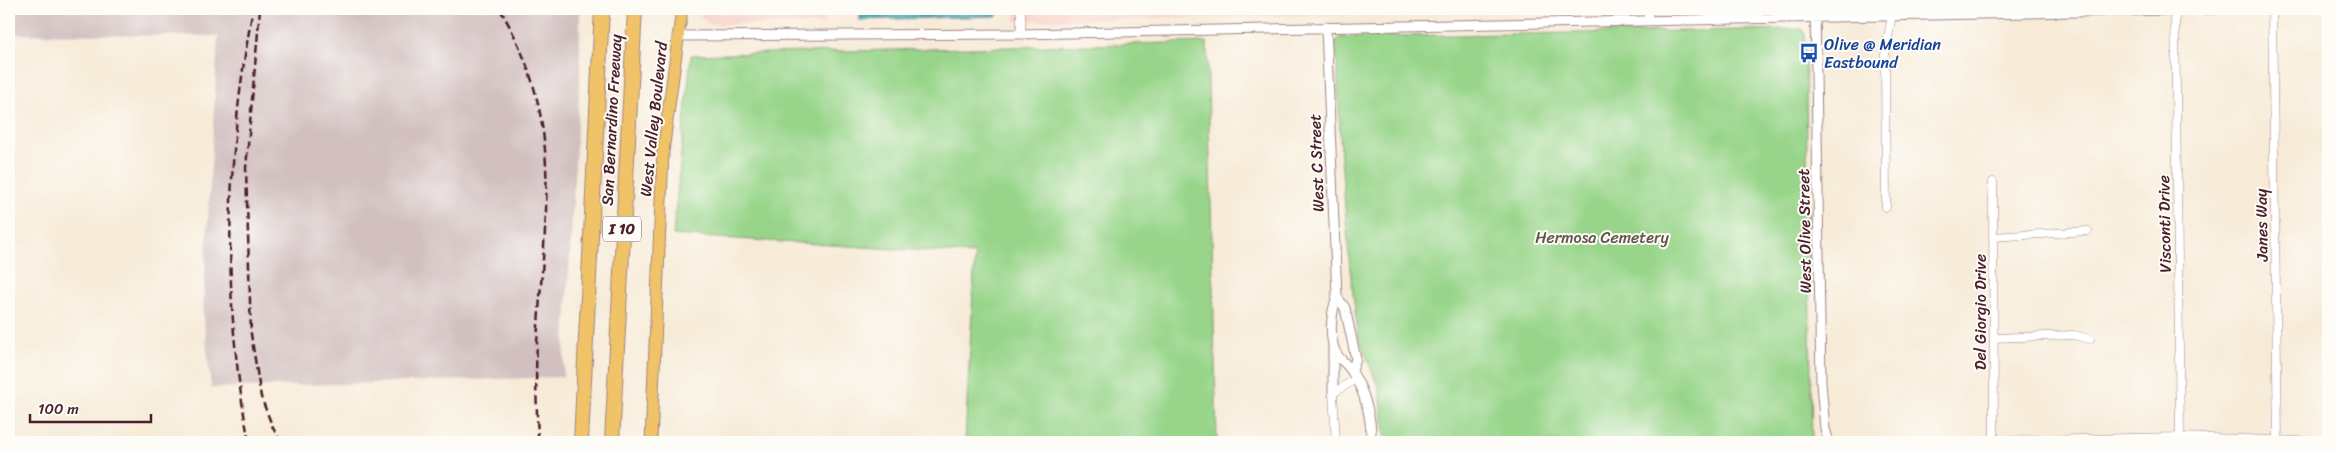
<svg xmlns="http://www.w3.org/2000/svg" width="2337" height="451" font-family="Sriracha,sans-serif">
	<style>
		.built { fill: #f7d1c8 }
		.industrial { fill: #d2bfc0 }
		.green { fill: #98d58a; stroke: #717a5a }
		.water { fill: #3aabb5; stroke: #426570 }
		.lines { fill: none; stroke-linecap: round; stroke-linejoin: round }
		.minor-casing { stroke: #a08582; stroke-width: 9 }
		.tertiary-casing { stroke: #a08582; stroke-width: 11 }
		.primary-casing { stroke: #a08582; stroke-width: 13 }
		.motorway-casing { stroke: #a08582; stroke-width: 16 }
		.minor { stroke: #fff; stroke-width: 8 }
		.tertiary { stroke: #fff; stroke-width: 9 }
		.primary { stroke: #f1c369; stroke-width: 11 }
		.motorway { stroke: #f1c369; stroke-width: 14 }
		.rail { stroke: #4a1f2b; stroke-width: 2.5; stroke-dasharray: 8 4; stroke-linecap: butt }
		.labels { text-anchor: middle; stroke-width: 4; stroke-linejoin: round; paint-order: stroke }
		.shield { fill: #fdfcf7; stroke: #806168; stroke-width: 1 }
		.shield-label { font-size: 15px; font-weight: bold; fill: #4a1f2b }
		.transit-label { font-size: 16px; fill: #164399; stroke: #fdfcf7; text-anchor: start }
		.street-label { font-size: 16px; fill: #4a1f2b; stroke: #fdfcf7 }
		.park-label { font-size: 16px; fill: #615648; stroke: #fdfcf7 }
	</style>
	<rect width="100%" height="100%" fill="#fdfcf7"/>
	<filter id="ink" filterUnits="userSpaceOnUse"><feTurbulence type="fractalNoise" baseFrequency=".02" numOctaves="2"/><feDisplacementMap in="SourceGraphic" scale="10" xChannelSelector="R" yChannelSelector="G"/><feConvolveMatrix kernelMatrix="1 2 1 2 8 2 1 2 1" color-interpolation-filters="sRGB"/></filter>
	<filter id="wash" filterUnits="userSpaceOnUse"><feTurbulence type="fractalNoise" baseFrequency=".0096" numOctaves="4" result="noise"/><feDisplacementMap in="SourceGraphic" scale="20" xChannelSelector="R" yChannelSelector="G"/><feGaussianBlur stdDeviation="1.12" result="paint"/><feColorMatrix in="noise" values="0 0 0 0 0 0 0 0 0 0 0 0 0 0 0 0 0 1.4 0 .05"/><feComposite in="paint" operator="in"/></filter>
	<g filter="url(#wash)">
		<rect width="100%" height="100%" fill="#f7ebd8"/>
		<path class="built" d="M702,9H824V24H709L700,16Z
			M1015,9H1634L1015,21Z"/>
		<path class="industrial" d="M9,9H580V77L563,377L211,388L203,312L218,36L9,34Z"/>
		<path class="green" d="M1801,29L1805,34L1812,442H1386L1380,391L1358,335L1350,270L1341,157L1336,41L1341,37Z
			M1207,42L1217,442H965L975,254L673,235L691,55Z"/>
		<path class="water" d="M859,9H997V16L860,20Z"/>
	</g>
	<g filter="url(#ink)">
		<g class="lines">
			<defs>
				<path id="minor" d="M1648,9V21
					M2272,9L2278,440
					M2175,10L2180,437
					M1021,34V9
					M1993,182L1994,441L2180,437L2328,442
					M1886,207L1885,55L1893,9
					M1993,237L2088,231
					M1994,338L2074,335L2090,339
					M1336,442L1333,393L1356,379"/>
				<path id="tertiary" d="M1815,9L1821,383L1825,429L1829,442
					M1326,27L1337,297C1331,312 1329,336 1335,351C1338,359 1348,364 1352,372C1365,392 1372,419 1371,442
					M677,36L1021,34L2217,9
					M1337,297L1345,308L1356,359L1352,371
					M1333,345V393"/>
				<path id="primary" d="M651,442L663,152L682,9"/>
				<path id="motorway" d="M581,442L602,9
					M612,442L635,9"/>
			</defs>
			<use href="#minor" class="minor-casing"/>
			<use href="#tertiary" class="tertiary-casing"/>
			<use href="#primary" class="primary-casing"/>
			<use href="#motorway" class="motorway-casing"/>
			<use href="#minor" class="minor"/>
			<use href="#tertiary" class="tertiary"/>
			<use href="#primary" class="primary"/>
			<use href="#motorway" class="motorway"/>
			<path class="rail" d="M260,9L246,168L251,334L261,397L273,428L281,442
				M500,9C568,125 543,219 537,344C535,377 537,409 538,442
				M249,442C221,298 226,153 253,9"/>
		</g>
	</g>
	<defs>
		<symbol id="bus-bare" viewBox="-9 -9 18 18"><path d="M-5-6H5V4H4V6H2V4H-2V6H-4V4H-5ZM-3.5-4V0h7V-4ZM-3.5 1.2v1.5H-2V1.2ZM2 1.2v1.5H3.5V1.2Z" fill="#1a4fb4" stroke="#fdfcf7" stroke-width="2.5" paint-order="stroke"/></symbol>
	</defs>
	<g fill-rule="evenodd">
		<use href="#bus-bare" x="1795" y="39" width="28" height="28"/>
	</g>
	<g class="labels">
		<rect class="shield" x="603" y="216.5" width="38" height="25" rx="4"/>
		<g class="shield-label">
			<text x="622" y="234">I 10</text>
		</g>
		<g class="transit-label">
			<text x="1824" y="50">Olive @ Meridian<tspan x="1824" dy="18">Eastbound</tspan></text>
		</g>
		<g class="street-label">
			<text transform="translate(653 119) rotate(-84)" y="6">West Valley Boulevard</text>
			<text transform="translate(611 120) rotate(-87)" y="6">San Bernardino Freeway</text>
			<text transform="translate(1316 163) rotate(-92)" y="6">West C Street</text>
			<text transform="translate(2164 224) rotate(-91)" y="6">Visconti Drive</text>
			<text transform="translate(2261 225) rotate(-91)" y="6">Janes Way</text>
			<text transform="translate(1804 231) rotate(-91)" y="6">West Olive Street</text>
			<text transform="translate(1980 312) rotate(-90)" y="6">Del Giorgio Drive</text>
		</g>
		<g class="park-label">
			<text x="1602" y="243">Hermosa Cemetery</text>
		</g>
	</g>
	<rect width="2337" height="451" fill="none" stroke="#fdfcf7" stroke-width="30"/>
	<path d="M30 414v8h121v-8" fill="none" stroke="#4a1f2b" stroke-width="2.5"/>
	<text x="38" y="414" font-size="15" fill="#4a1f2b" stroke="#fdfcf7" stroke-width="4" paint-order="stroke">100 m</text>
</svg>
